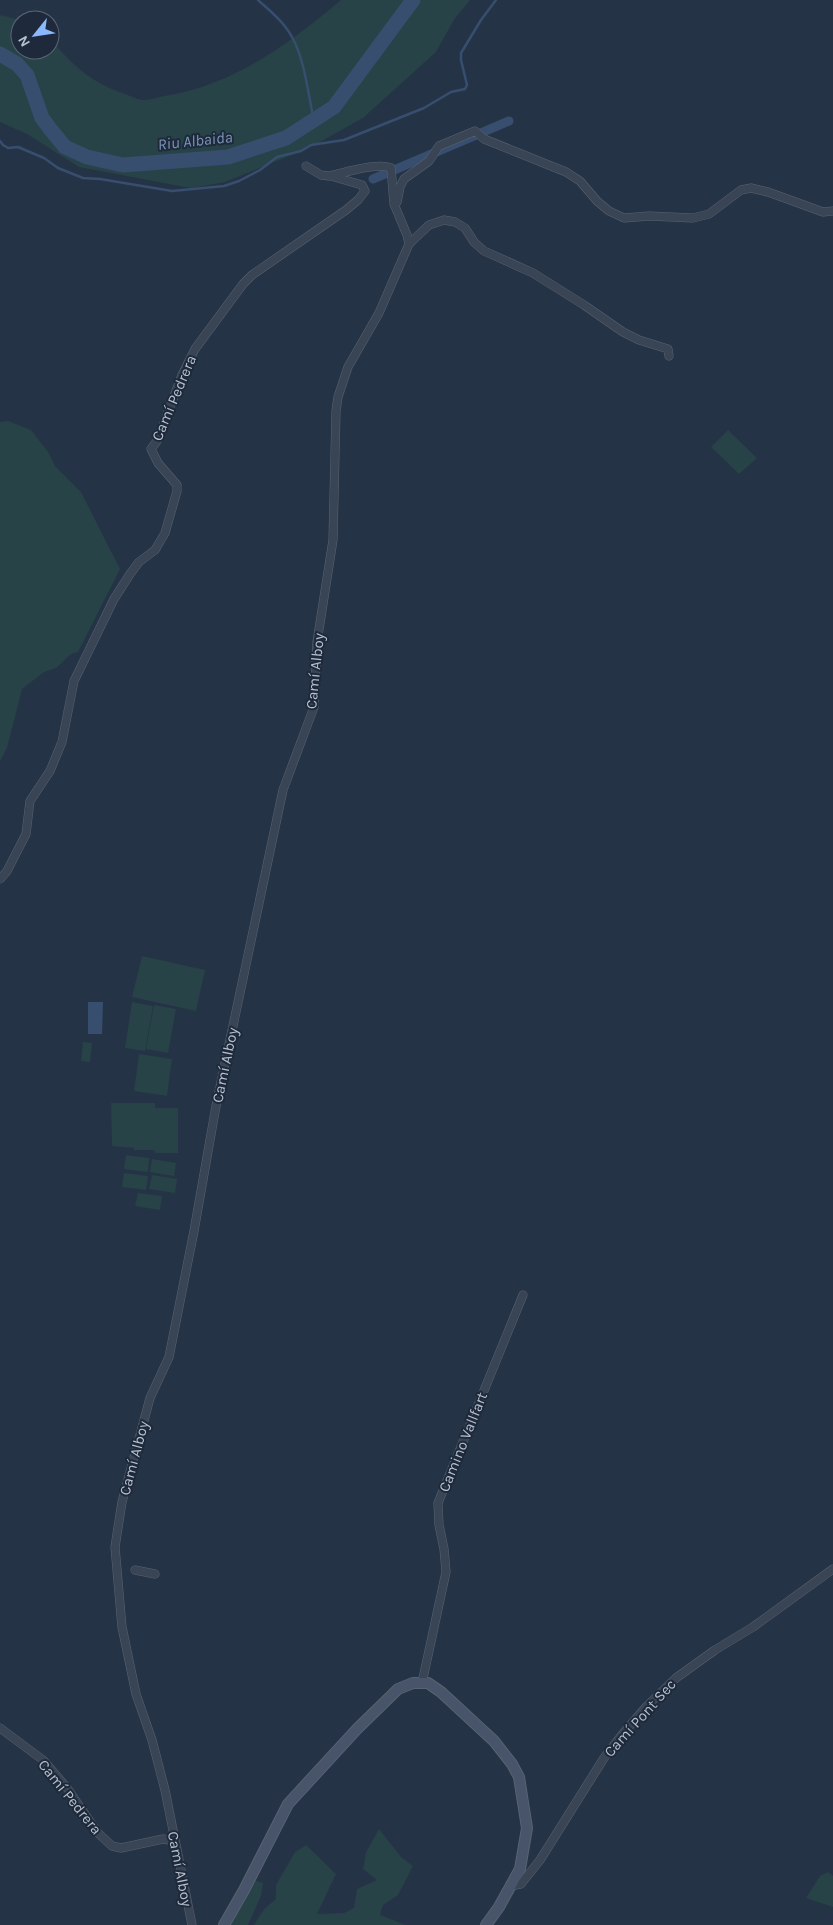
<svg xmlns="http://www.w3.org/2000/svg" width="833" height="1925" font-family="Karla,sans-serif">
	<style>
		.green { fill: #274347 }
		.water { fill: #374e6f }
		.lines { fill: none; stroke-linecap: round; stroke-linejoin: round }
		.stream { stroke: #374e6f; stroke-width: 2.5 }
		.canal { stroke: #374e6f; stroke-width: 9 }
		.river { stroke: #374e6f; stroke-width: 15 }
		.street-casing { stroke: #586372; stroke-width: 9 }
		.secondary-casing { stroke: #586372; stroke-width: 12 }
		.street { stroke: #394555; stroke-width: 8 }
		.secondary { stroke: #475469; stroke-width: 10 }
		.labels { text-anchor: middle; stroke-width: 4; stroke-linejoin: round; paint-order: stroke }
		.street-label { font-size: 15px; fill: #b7c0ce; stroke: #1e2a3b }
		.water-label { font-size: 16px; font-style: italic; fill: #7c96b9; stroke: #1e2a3b }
	</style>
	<rect width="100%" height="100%" fill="#253346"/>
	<path class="green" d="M341,0H470L455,18L436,52L363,118L309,148L225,182L191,188L79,167L27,134L0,122V15L20,20V50H50V39C73,65 91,83 125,94C131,96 138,100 143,100C152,100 161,96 170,95C236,83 290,43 341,0Z
		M8,421L31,430L48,452L55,466L81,492L120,569L78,652L71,654L56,668L44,672L22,689L7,748L0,761V422Z
		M728,430L757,458L739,474L711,447Z
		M142,956L205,970L196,1011L132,997Z
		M132,1002L153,1006L145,1051L125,1048Z
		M154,1005L176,1009L168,1053L146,1049Z
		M83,1042L92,1043L90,1062L81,1061Z
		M139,1054L172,1059L167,1096L134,1091Z
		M111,1103H155V1108H178V1153H155L154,1150H134V1148L112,1146Z
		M126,1155L149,1158L148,1172L124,1169Z
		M152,1159L176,1163L174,1176L150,1172Z
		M124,1173L148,1176L146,1190L122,1187Z
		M152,1175L177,1179L175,1193L149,1189Z
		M138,1193L162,1196L160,1210L135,1206Z
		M379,1829L401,1857L413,1866L398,1895L383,1905L380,1915L406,1925H254L264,1909L276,1899V1885L295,1852L306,1845L336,1874L317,1914L344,1913L354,1908L357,1889L377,1880L363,1869L366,1852Z
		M828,1872L833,1876V1907L806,1898L820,1876Z
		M254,1880L263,1883L261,1896L248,1925H231Z"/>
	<path class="water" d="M88,1002H103L102,1034H88Z"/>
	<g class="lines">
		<path class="stream" d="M258,0C270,11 284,22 292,37C305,60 308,95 314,120
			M0,141L3,145L8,148L18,147L44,158L58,168L83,178L100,179L172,191L224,186L239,181L260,170L277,157L301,151L311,145L344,140L424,108L451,92L465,89L467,85L461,60V53L481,20L496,0"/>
		<path class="canal" d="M373,179L509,121"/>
		<path class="river" d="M0,54L17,64L27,75L42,118L51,130L65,147L87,157L123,165L228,157L286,138L334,107L413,0"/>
		<defs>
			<path id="street" d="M397,202L400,187L404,179L429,161L439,146L475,131L484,139L566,172L580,181L597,201L609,211L624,218L649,216L693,218L709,214L741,190L751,188L768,192L823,212L833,211
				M409,244L429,225L444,220L455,222L465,228L474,242L484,251L533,273L584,305L623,332L639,340L668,349L669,356
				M0,879L7,871L26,834L30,801L50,771L62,742L74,681L114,599L130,574L139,562L155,550L165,533L177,491V485L158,463L151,449L157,441L182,375L195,349L243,284L252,275L346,210L358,200L365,191L362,185L331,176
				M135,1570L155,1574
				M422,1683L446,1572L444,1549L439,1525L438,1503L523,1295
				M0,1728L43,1760L67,1788L98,1833L112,1846L121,1848L163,1839L175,1841
				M510,1886L521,1884L540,1860L604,1758L621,1736L646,1707L676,1678L715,1650L753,1627L833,1569
				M192,1925L165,1790L152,1740L136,1694L122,1627L115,1547L122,1502L150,1398L169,1357L194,1231L216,1106L283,790L314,707L317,642L333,540L336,411L338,397L348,367L379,313L409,244L407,235L394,204L391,168C377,162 344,173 329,176L321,175L306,166"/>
			<path id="secondary" d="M224,1925L244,1890L288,1804L357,1729L398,1689L413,1683H428L441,1692L494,1741L512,1764L519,1777L527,1828L520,1869L499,1907L486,1925"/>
		</defs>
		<use href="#street" class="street-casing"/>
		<use href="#secondary" class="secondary-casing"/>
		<use href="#street" class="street"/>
		<use href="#secondary" class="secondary"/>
	</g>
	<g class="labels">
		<g class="street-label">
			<text transform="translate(174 398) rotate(-67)" y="5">Camí Pedrera</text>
			<text transform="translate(315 671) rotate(-84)" y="5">Camí Alboy</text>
			<text transform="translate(225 1065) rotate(-78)" y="5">Camí Alboy</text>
			<text transform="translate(463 1442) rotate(-68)" y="5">Camino Vallfart</text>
			<text transform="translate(134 1458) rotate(-75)" y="5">Camí Alboy</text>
			<text transform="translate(640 1718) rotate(-48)" y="5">Camí Pont Sec</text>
			<text transform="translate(70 1797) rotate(51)" y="5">Camí Pedrera</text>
			<text transform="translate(180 1869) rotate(79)" y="5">Camí Alboy</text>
		</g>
		<g class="water-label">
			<text transform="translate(195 140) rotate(-6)" y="6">Riu Albaida</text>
		</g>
	</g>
	<g transform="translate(35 35) rotate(240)"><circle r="24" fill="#1e2a3b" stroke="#5b6676"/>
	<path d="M0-4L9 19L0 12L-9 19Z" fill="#8cb8ff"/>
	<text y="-8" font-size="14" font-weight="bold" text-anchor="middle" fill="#b7c0ce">N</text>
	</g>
</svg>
